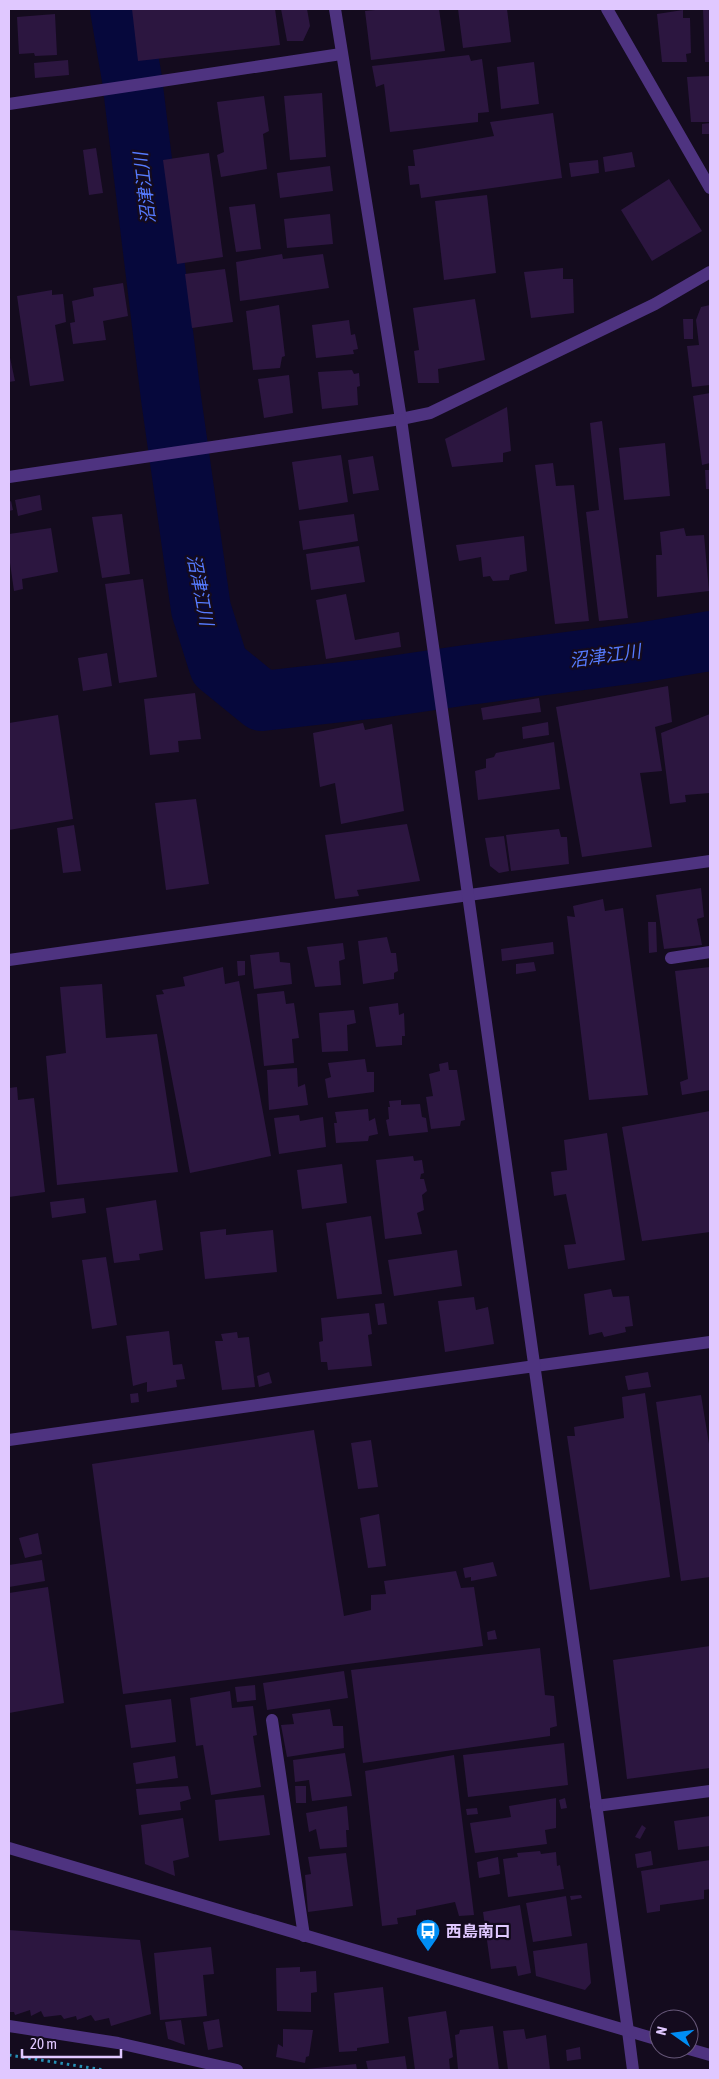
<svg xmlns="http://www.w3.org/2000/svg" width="719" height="2079" font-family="'Asap Condensed','Noto Sans JP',sans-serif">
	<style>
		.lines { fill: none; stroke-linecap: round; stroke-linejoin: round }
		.river { stroke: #06083c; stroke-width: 60 }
		.building { fill: #2c1640 }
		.path { stroke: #2690b5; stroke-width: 3; stroke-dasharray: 2.5 4; stroke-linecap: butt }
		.service { stroke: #4e3380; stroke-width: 12 }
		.minor { stroke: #4e3380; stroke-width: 12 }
		.tertiary { stroke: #4e3380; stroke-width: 12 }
		.labels { text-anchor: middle; stroke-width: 4.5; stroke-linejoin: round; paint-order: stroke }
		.poi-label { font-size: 16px; font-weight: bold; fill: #e0c8ff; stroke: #140b1e; text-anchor: start }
		.water-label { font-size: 18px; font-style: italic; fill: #567bff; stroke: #140b1e }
	</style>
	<rect width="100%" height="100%" fill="#140b1e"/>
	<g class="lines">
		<path class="river" d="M120,9L132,79L171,398L201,609L219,666L262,701L378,688L467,675L644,652L710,641"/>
	</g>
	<path class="building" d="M132,9H275L280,45L138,61Z
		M281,9H307L310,26L303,41H287Z
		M385,9H439L445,51L371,60L365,11Z
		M458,9H507L511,42L463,48Z
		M703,9H710V62H705Z
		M683,10V18H690L691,53L686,54L687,62H662L657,14Z
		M55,14L57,55L35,56L34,53L19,54L17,17Z
		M469,55L471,61L482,59L489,112L478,113V122L390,132L384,84L376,87L372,66Z
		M68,60L69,75L35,78L34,63Z
		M534,62L539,104L501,109L497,67Z
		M710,76V122H691L687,77Z
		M322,93L326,157L290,160L284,96Z
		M264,96L269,131L263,134L267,169L221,177L217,155L224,152L217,102Z
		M553,113L562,178L421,198L419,184L410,185L408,166H415L413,150L494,136L490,122Z
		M710,123V134H702V124Z
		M96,148L103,193L89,195L83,150Z
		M632,152L635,167L605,172L603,157Z
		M209,153L223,257L177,264L163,160Z
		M598,160L599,173L571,177L569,163Z
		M330,166L333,191L280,198L277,173Z
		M669,179L702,231L652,261L621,210Z
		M487,195L496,273L444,280L435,201Z
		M255,204L261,249L236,252L229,207Z
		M330,214L333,244L287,248L284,219Z
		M282,254L283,259L323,254L329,288L240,301L236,262Z
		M563,268V279H573L574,313L531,318L524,272Z
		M225,269L233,322L192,328L185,274Z
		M123,283L128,316L103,321L106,340L73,344L70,323L75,322L72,301L94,296L93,288Z
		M52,290V295L63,294L66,322L55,325L64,381L30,386L17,296Z
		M475,299L485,360L438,369L439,383H418L414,351L419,350L413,308Z
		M279,305L285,356L282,357L280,368L253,370L246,311Z
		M710,305V385L692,387L687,346L699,345L696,320L701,307Z
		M683,319H693V339H684Z
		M349,320L351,335L355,334L358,349L353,350L354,354L316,358L312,325Z
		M9,353L15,381L9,382Z
		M352,370L354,374L359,373L360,386L357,387L358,405L322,409L318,372Z
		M289,375L293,413L264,418L258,379Z
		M710,393V463L702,465L693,396Z
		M507,407L511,451L503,453V462L452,467L445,439Z
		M602,421L628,618L599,621L586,512L599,510L590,423Z
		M665,443L670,496L624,500L619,448Z
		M341,455L348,502L299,510L292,462Z
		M373,456L379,490L353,494L348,460Z
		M553,463L556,486L574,485L589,621L555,624L535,465Z
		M705,470H710V489H706Z
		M40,495L42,510L18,516L15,500Z
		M11,501L13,510L9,511V502Z
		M122,514L130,574L102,578L92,517Z
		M354,514L358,541L303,550L299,521Z
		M51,528L58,572L22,579L23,589L14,591L9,556V534Z
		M684,528L686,536L704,535L709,591L657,597L656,555H662L660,532Z
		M524,536L527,571L510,575L509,580L493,581L490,576L483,577L481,557L459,561L456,545Z
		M359,546L365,582L311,590L306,554Z
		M143,579L157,677L119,683L105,584Z
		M346,594L355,640L399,632L401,647L326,659L316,600Z
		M107,653L112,686L83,691L78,658Z
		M668,686L672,722L655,727L662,771L640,773L652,847L582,857L556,707Z
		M195,693L201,739L178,741L179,752L150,755L144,699Z
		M539,698L541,712L483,720L481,708Z
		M710,714V793L685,795L686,802L670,804L661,733Z
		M58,715L73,819L9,830V723Z
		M548,722L549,735L523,739L522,727Z
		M363,723L365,730L392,724L404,811L341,824L335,783L320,787L313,733Z
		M554,742L560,789L478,800L475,771L486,768V759L494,757L496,753Z
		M196,799L209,884L166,890L155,803Z
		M407,824L420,881L357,890L359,896L335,899L325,835Z
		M74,825L81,871L63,873L57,828Z
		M559,829L561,837H567L569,864L511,871L506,835Z
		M504,836L509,871L499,873L490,866L485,838Z
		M701,888L704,917L697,919L702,945L664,949L656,895Z
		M603,899L605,911L623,908L648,1095L589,1100L567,916L575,917L573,906Z
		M648,922H656L657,952L649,953Z
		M387,937L391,953H396L398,971L394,973V979L363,984L358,941Z
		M553,942L554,954L502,961L501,949Z
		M343,943L345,959L339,961L341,985L315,987L307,947Z
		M279,952L280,962L290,963L292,984L254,989L250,955Z
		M237,961H245V975L238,976Z
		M534,962L536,971L516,974V964Z
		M223,967L225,984L239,981L271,1156L190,1173L156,995L164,994L162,990L185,986L183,977Z
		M710,967V1090L682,1095L680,1082L688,1079L675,971Z
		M102,984L106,1038L157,1034L178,1172L57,1185L46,1056L66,1053L60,987Z
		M284,991L286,1004L294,1003L299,1038L292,1039L294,1063L264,1066L257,994Z
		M398,1003L399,1015L404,1013L405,1036H402V1045L376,1047L369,1007Z
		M354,1010L356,1023L347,1025L348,1051L322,1052L319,1013Z
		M365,1059L367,1072H374V1092L328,1098L325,1079L331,1077L328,1063Z
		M448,1062L449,1070H457L465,1120L461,1121L460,1126L431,1129L426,1097L433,1096L429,1074L440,1071L439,1064Z
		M297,1068L298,1087L305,1084L308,1105L269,1110L267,1070Z
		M17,1087L18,1100L34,1098L45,1192L9,1197V1088Z
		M401,1100V1105L420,1104L422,1117L426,1118L428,1132L389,1136L386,1120L389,1119L388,1107H390L389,1101Z
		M368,1109L369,1121L375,1118L378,1134L369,1136L368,1141L336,1143L334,1123H337L335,1112Z
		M710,1111V1232L642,1241L622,1127Z
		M299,1115L300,1121L323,1117L326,1147L279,1154L274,1118Z
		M607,1133L625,1260L568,1269L564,1245L576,1244L566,1194L554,1196L551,1172L567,1170L564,1140Z
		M413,1156L414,1161L422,1160L424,1173L421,1174L420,1179H424L427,1191L422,1195L424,1210L417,1213L422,1234L385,1239L376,1160Z
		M342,1164L347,1203L302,1209L297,1170Z
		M84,1198L86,1213L52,1218L50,1202Z
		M156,1200L163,1250L139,1254L140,1260L114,1263L106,1208Z
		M371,1216L382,1294L337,1299L326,1223Z
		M226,1229V1235L273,1230L277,1272L205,1279L200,1232Z
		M457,1250L462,1286L394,1296L388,1260Z
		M106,1257L117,1325L92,1329L82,1260Z
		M611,1289L613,1297L629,1296L633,1326L625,1327L626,1332L604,1337L602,1332L589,1335L584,1294Z
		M474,1297L476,1310L488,1307L494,1344L445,1352L438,1301Z
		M384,1303L387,1324L378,1325L375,1304Z
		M369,1313L372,1334L368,1335L372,1366L328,1370L327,1362H321L319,1342L323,1341L321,1318Z
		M169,1331L173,1365L182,1364L185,1379L176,1380L177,1387L147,1392V1382L133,1386L126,1336Z
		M237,1332L238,1338L249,1337L255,1387L222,1390L215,1341H223L221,1334Z
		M269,1372L272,1383L259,1387L257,1376Z
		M648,1372L651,1387L628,1390L625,1376Z
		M138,1393L139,1402L131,1403L130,1394Z
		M645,1393L670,1577L590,1590L567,1436H575L574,1427L624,1418L622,1397Z
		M701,1395L710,1450V1577L681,1581L656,1402Z
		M314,1430L344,1616L371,1610V1595L386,1594L384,1581L456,1571L461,1588L474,1587L483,1646L123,1694L92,1464Z
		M371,1440L378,1487L358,1489L351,1443Z
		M379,1514L386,1566L368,1568L360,1518Z
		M38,1533L42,1554L25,1558L19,1538Z
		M42,1560L45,1581L9,1587V1565Z
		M493,1562L497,1576L471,1581V1577L465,1578L463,1568Z
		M48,1587L64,1703L9,1713V1593Z
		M495,1630L497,1639L488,1640L487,1632Z
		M710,1646V1768L627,1779L613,1660Z
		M540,1648L545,1695L554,1696L557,1726L550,1728V1736L363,1763L351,1670Z
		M344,1671L348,1698L267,1710L263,1683Z
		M255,1685L256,1700L237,1702L235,1687Z
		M230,1691L232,1708L253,1706L257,1735L253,1736L261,1787L211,1795L203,1745L196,1746L190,1698Z
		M171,1699L176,1742L131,1748L125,1705Z
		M330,1709L333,1726H343L344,1748L287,1757L281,1725L294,1724L292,1714Z
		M564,1743L568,1785L468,1797L463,1755Z
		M345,1753L352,1796L312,1801L309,1780L295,1782L293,1760Z
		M454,1755L474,1915L459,1916L455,1902L416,1910V1915L397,1918L398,1924L382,1926L365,1771Z
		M175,1756L178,1778L136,1784L133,1763Z
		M188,1786L191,1799L180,1802L181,1810L139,1815L136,1789Z
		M295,1786H306V1803H296Z
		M264,1795L270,1835L219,1841L215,1800Z
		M556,1798V1828L545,1830L547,1844L475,1853L470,1823L511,1817L509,1806Z
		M565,1798L567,1808L561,1809L559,1800Z
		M347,1806L349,1830H346L347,1847L320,1849L316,1829L309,1832L306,1813Z
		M477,1808L478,1814L467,1815L466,1809Z
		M710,1816V1846L678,1850L674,1821Z
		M183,1818L189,1857L173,1861L175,1876L145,1864L141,1825Z
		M642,1825L646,1828L640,1839L635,1837Z
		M540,1851L541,1854L556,1852L557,1866L560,1865L564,1889L508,1897L503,1859L518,1857L517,1853Z
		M651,1851L653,1865L637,1868L635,1854Z
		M346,1853L353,1906L308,1912L305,1875L311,1874L308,1857Z
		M498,1857L500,1874L479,1878L477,1862Z
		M710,1860V1889L704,1890V1899L660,1905V1911L647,1913L641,1871Z
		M581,1895L582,1898L571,1900L570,1896Z
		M566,1896L572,1936L533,1942L526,1903Z
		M520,1905L531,1973L518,1976L516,1966L491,1969L483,1912Z
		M9,1930L140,1940L151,2014L111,2026L109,2018L95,2021L91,2015L77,2020L76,2016L64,2019L61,2015L44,2017L41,2011L31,2016L30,2010L15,2015L14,2012H9Z
		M587,1943L591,1983L585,1990L536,1976L533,1951Z
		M211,1947L214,1974L203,1975L207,2016L160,2020L154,1953Z
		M300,1967V1972L316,1971L317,1992L311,1993V2012L277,2011L276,1968Z
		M383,1987L389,2043L357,2048V2051L339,2052L334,1993Z
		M446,2011L453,2057L449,2059L450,2070H415L408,2017Z
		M219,2019L223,2047L208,2050L203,2022Z
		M181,2020L185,2045L168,2039L165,2022Z
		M493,2026L499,2070H458L455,2035L459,2034L460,2030Z
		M283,2029L313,2030L309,2056L306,2057L305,2063L276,2057L278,2044L283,2047Z
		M524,2029L526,2039L546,2035L550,2070H508L503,2031Z
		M580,2047L581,2059L567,2061L566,2050Z
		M405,2056L407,2070H368L366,2061Z
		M356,2064L357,2070H307V2069Z"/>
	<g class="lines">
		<path class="path" d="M9,2055L104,2070"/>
		<path class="service" d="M671,958L710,952
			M272,1720L304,1936
			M9,2026L118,2043L237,2070"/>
		<path class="minor" d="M335,9L401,419
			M607,9L710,188
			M9,104L341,54
			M9,477L401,419L430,413L655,304L710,272
			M9,960L710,861
			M535,1366L710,1342
			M596,1806L710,1791
			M628,2031L633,2070"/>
		<path class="tertiary" d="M401,419L628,2031
			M9,1440L535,1366
			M9,1848L659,2040
			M689,2049L710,2055"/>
	</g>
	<defs>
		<symbol id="bus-pin" viewBox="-11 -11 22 30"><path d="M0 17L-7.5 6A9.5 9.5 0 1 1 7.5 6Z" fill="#008df3" stroke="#140b1e"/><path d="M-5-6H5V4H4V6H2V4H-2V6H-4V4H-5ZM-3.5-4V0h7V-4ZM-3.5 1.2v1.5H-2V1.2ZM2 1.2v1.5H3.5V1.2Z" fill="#fff"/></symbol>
	</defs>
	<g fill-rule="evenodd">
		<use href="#bus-pin" x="414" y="1917" width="28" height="38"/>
	</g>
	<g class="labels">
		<g class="poi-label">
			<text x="446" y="1937">西島南口</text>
		</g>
		<g class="water-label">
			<text transform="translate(145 188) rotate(-97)" y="6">沼津江川</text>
			<text transform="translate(200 590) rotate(79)" y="6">沼津江川</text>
			<text transform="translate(605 656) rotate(-8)" y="6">沼津江川</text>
		</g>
	</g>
	<rect width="719" height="2079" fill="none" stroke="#e0c8ff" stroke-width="20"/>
	<g transform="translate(674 2034) rotate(284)"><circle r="24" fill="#140b1e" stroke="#665778"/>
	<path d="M0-4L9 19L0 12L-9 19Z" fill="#008df3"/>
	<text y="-8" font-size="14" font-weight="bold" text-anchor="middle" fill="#e0c8ff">N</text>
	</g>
	<path d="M22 2049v8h99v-8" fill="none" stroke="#e0c8ff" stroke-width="2.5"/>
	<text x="30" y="2049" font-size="15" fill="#e0c8ff" stroke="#140b1e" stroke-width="4" paint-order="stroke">20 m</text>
</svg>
